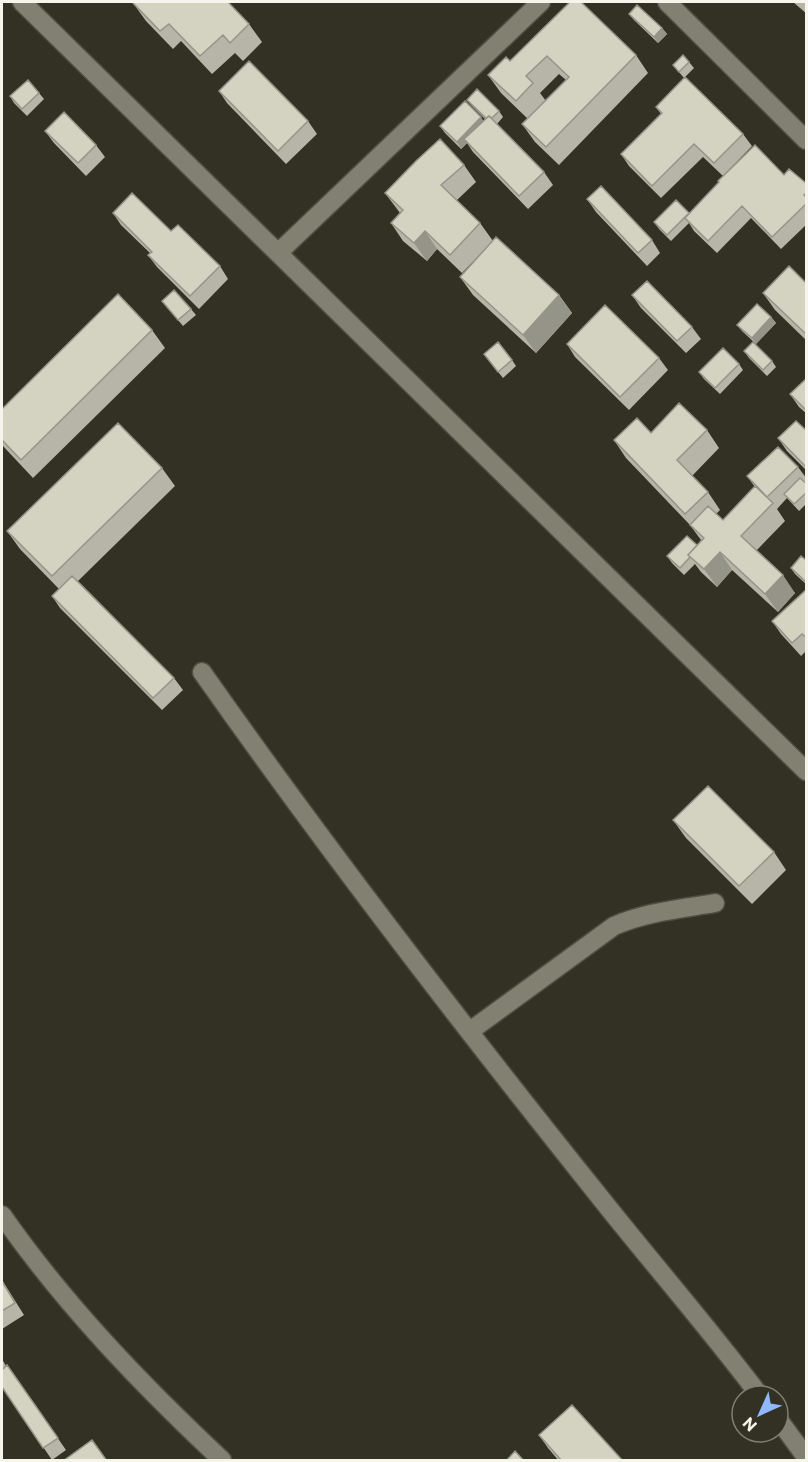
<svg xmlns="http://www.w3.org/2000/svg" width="808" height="1462" font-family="Commissioner,sans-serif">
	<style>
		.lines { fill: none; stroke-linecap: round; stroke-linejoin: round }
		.minor-casing { stroke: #4f4e42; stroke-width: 21 }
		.minor { stroke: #828171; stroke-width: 18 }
		.wall { fill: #b6b5a7; fill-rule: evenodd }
		.shaded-wall { fill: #949488 }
		.building { fill: #d4d3c2; stroke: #949488; stroke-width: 1.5 }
	</style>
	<rect width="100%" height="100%" fill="#323123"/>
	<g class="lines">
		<defs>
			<path id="minor" d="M22,2L806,771
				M667,2L806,140
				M278,253L541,2
				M202,672C328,851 462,1025 599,1196C652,1263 709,1328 760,1396
				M470,1031L614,926C646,912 680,909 715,903
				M2,1215C65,1305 142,1385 222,1460
				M778,1419L806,1457"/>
		</defs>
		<use href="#minor" class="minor-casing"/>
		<use href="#minor" class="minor"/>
	</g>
	<path class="wall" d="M570,2L636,55L648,73L559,165L535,142L522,124L528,119L501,93L488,75L510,61ZM559,74L566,80L546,101L540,93Z
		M793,2H807V14Z
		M133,3L249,24L262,42L243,61L235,53L212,74L181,41L173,49L146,21Z
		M629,14L662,28L667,34L658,43L634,20Z
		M689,62L694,68L685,77L743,134L752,146L723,176L703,157L661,198L629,166L621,154L661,114L656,107L684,78L673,65Z
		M219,91L308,121L317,134L286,164L227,103Z
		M39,93L44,99L27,116L14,103L10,96Z
		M467,100L499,111L503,117L497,124L544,172L553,185L528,209L473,152L467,143L461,149L445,133L440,126L484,121L485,119L472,106Z
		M45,131L96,145L105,157L86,176L54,143Z
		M464,165L476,182L457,200L480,223L493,241L462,273L437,249L427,261L403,241L391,223L400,213L385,193Z
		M784,175L807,184V224L781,249L751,218L717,253L694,231L689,223L671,241L659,229L654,222L676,200L690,214Z
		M587,199L652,240L660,253L647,266L596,212Z
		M113,213L171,231L220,266L228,279L199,309L157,267L148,255L150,253L121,225Z
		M460,277L559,295L572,313L536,353L473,295Z
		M807,284V341L775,310L763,293Z
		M632,295L692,327L701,339L686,353L641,308Z
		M162,301L191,309L196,315L183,326Z
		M771,317L776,323L756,344L742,331L737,325Z
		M152,330L165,348L33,478L2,445V409Z
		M567,344L659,358L668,370L629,410L575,357Z
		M744,351L772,361L776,367L767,376L749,358Z
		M484,354L512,360L516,366L503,378Z
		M739,364L743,370L720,394L704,379L699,372Z
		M807,378V414L799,407L790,394Z
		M707,430L719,448L692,476L708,492L720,510L716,514L723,520L755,487L747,476L798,467L807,479L804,482L807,484V503L799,511L787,498L777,509L785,521L756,551L795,593L778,612L732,570L717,587L701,572L695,564L684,575L672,563L667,556L697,545L701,540L690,525L626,458L614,440L651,433Z
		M807,431V471L787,451L778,438Z
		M162,468L175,486L78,581L174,678L183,690L162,710L60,608L52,596L59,589L20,549L7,531Z
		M807,561V585L795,574L791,568Z
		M807,589V650L801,656L781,634L772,621Z
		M673,820L774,852L786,870L752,904L686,838Z
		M2,1280L24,1315L2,1329Z
		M2,1359L6,1366L7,1365L66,1450L52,1460L2,1387Z
		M539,1435L623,1461H559L548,1448Z"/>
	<path class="shaded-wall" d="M662,28L667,34L658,43L654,37Z
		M481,117L485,123L464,139L467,143L461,149L457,142Z
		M425,231L437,249L427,261L414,243Z
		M559,295L572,313L536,353L523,335Z
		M771,317L776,323L756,344L752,338Z
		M720,552L732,570L717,587L704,569Z
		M783,575L795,593L778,612L765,594Z"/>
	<path class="building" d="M135,2H228L249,24L230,43L223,35L200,56L169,24L160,31L133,3Z
		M570,2H581L636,55L546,147L522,124L569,77L547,56L526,76L533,83L516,101L488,75L506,57L510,61Z
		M637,5L662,28L654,37L629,14Z
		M683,55L689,62L679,72L673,65Z
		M249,61L308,121L278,151L219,91Z
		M685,77L743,134L714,163L694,144L652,186L621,154L662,113L656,107Z
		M28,80L39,93L22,109L10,96Z
		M477,89L499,111L492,118L489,116L486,118L467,100Z
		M465,101L481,117L457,142L440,126Z
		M64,112L96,145L78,163L45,131Z
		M489,116L544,172L519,196L464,139Z
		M440,139L464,165L441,185L480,223L450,255L425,231L414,243L391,223L403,210L385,193L416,161Z
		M755,145L784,175L789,169L807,184V192L804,195L807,198V203L772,237L742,206L708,241L685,218L719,182L718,181Z
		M601,186L652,240L638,253L587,199Z
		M132,193L171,231L178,225L220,266L190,296L148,255L152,252L113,213Z
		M676,200L689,213L667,235L654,222Z
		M496,237L559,295L523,335L460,277Z
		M789,266L807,284V335L763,293Z
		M647,281L692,327L677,341L632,295Z
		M174,290L191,309L178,320L162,301Z
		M118,294L152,330L21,460L2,440V409Z
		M757,304L771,317L752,338L737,325Z
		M605,305L659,358L620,397L567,344Z
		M498,342L512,360L498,372L484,354Z
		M753,342L772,361L763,370L744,351Z
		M723,348L739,364L715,388L699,372Z
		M807,378V409L806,410L790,394Z
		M679,403L707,430L677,460L708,492L685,514L614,440L637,418L651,433Z
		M796,421L807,431V468L778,438Z
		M118,423L162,468L52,576L7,531Z
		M778,447L798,467L767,497L747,476Z
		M800,478L807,484V492L794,504L784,494Z
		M755,486L773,503L741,536L783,575L765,594L720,552L704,569L688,555L704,538L690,525L708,506L723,520Z
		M687,536L697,545L688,555L690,557L680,568L667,556Z
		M801,556L807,561V580L805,581L791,568Z
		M72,576L174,678L153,698L52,596Z
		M807,589V638L802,634L792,643L772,621Z
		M708,786L774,852L739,886L673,820Z
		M2,1281L15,1303L2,1311Z
		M7,1365L58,1438L43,1448L2,1387V1370Z
		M572,1405L623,1461H562L539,1435Z
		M92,1440L107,1461H63Z
		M515,1451L524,1461H506Z"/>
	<rect width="808" height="1462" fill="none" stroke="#f5f5ec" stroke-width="6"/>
	<g transform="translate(760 1414) rotate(225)"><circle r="28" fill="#323123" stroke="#807f73" stroke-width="1.5"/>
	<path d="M0-4.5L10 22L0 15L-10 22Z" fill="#91b8fd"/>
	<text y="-9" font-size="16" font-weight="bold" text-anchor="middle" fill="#f5f5ec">N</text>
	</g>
</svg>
